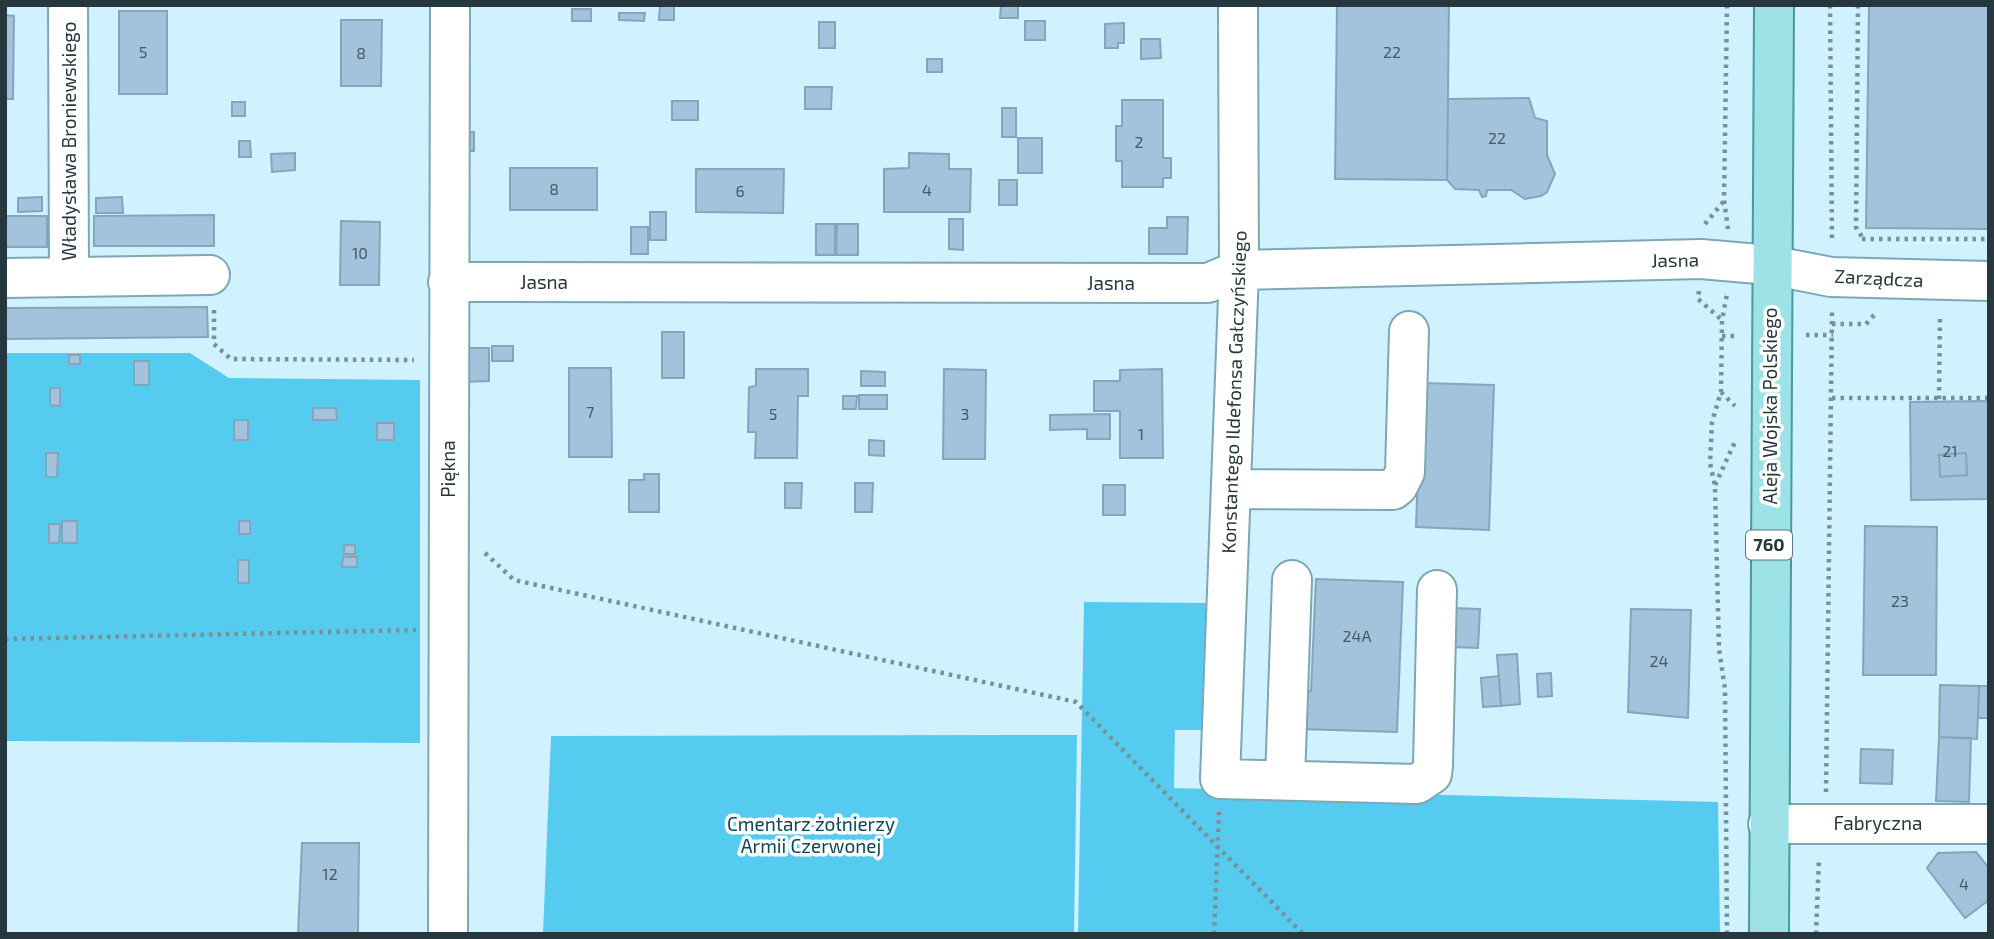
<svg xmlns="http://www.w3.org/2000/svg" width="1994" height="939" font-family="'Exo 2',sans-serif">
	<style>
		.green { fill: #56cbf0 }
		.building { fill: #a3c2db; stroke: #86a4bd; stroke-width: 2 }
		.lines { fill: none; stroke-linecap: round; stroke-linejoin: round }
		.minor-casing { stroke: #7ea6b5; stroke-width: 42 }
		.major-casing { stroke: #4899a1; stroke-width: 42 }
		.path { stroke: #779199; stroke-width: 4.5; stroke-dasharray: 3.5 5; stroke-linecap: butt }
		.minor { stroke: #fff; stroke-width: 38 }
		.major { stroke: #9ce2e7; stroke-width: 38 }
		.labels { text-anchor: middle; stroke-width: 7; stroke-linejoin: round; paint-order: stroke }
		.number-label { font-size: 16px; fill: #455a64 }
		.shield { fill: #fff; stroke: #677377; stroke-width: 2 }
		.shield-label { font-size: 18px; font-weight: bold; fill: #26373d }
		.street-label { font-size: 19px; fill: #26373d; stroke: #fff }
		.park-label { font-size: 19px; fill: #094657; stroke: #fff }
	</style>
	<rect width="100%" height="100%" fill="#d0f2fe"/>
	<path class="green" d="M5,353H190L229,378L420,380V743L5,741Z
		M1084,602L1214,603L1211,730H1175L1174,788L1718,802L1720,934H1078Z
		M1077,735L1074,934H543L551,736Z"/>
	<path class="building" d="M660,5H674V20H659Z
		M1001,5H1018V18H1000Z
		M1337,5H1449L1447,180L1335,179Z
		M1869,5H1989V229L1866,228Z
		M572,9H591V21H572Z
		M119,11H167V94H119Z
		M619,13H645L644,21L619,20Z
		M5,15L14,16L13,99H5Z
		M341,20H382L381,86H341Z
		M1025,21H1045V40H1025Z
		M819,22H835V48H819Z
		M1124,23V43H1118V48H1105V24Z
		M1141,39H1160L1161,58L1141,59Z
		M927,59H942V72H927Z
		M805,87H832L831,109H805Z
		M1529,98L1535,118L1547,121V155L1555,174L1547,192L1541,196L1525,199L1511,190H1487L1486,196L1482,197L1479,190L1455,189L1447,180L1448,99Z
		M1122,100H1163V158H1171V178H1163V187H1122V161H1116V126H1122Z
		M672,101H698V120H672Z
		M232,102H245V116H232Z
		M1002,108H1016V137H1002Z
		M461,132H474V151H461Z
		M1018,138H1042V173H1018Z
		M239,141H250L251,157H239Z
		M295,153V170L272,172L271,154Z
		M909,153L949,154V169H971L970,212H884V169L909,168Z
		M510,168H597V210H510Z
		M696,169H784L783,213L696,212Z
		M999,180H1017V205H999Z
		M42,197V211L18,212V198Z
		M122,197L123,213H96V198Z
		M650,212H666V240H650Z
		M214,215V246H94V216Z
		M5,216H47V247H5Z
		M1167,217H1188L1187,254H1149V228H1167Z
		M949,219H963V250L949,249Z
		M341,221L380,222L379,285H340Z
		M816,224H835V255H816Z
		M837,224H858V255H836Z
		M631,227H648V254H631Z
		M207,307L208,337L5,339V308Z
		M662,332H684V378H662Z
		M492,346H513V361H492Z
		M464,348H489V381L464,382Z
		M69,355H80V364H69Z
		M134,361H149V385H134Z
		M569,368H611L612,457H569Z
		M756,369H808V396H798L797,458H755L756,432H748L749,387L756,386Z
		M944,369L986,370L985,459H943Z
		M1162,369L1163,458H1120V411H1094V381H1120V370Z
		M861,371L885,372V386H861Z
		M1421,383L1494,385L1489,530L1416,527Z
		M50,388H60V406L50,405Z
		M859,395H887V409H859Z
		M843,396H857L856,409H843Z
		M1989,401V499L1911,500L1910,402Z
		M313,408H336L337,420H313Z
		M1110,414V439H1087V429L1050,430V415Z
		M234,420H248V440H234Z
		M377,423H394V440H377Z
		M869,440L884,441V456L869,455Z
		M46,453H58L57,477H46Z
		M1966,453L1967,475L1940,477L1939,455Z
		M644,474H659V512H629V480H644Z
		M785,483H802L801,508H785Z
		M855,483H873L872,512H855Z
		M1103,485H1125V515H1103Z
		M62,521H77V543H62Z
		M239,521H250V534H239Z
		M49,524H60L59,543H49Z
		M1865,526L1937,527L1936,675H1863Z
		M344,545H355V554H344Z
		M343,557H357V567H342Z
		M238,560H249V583H238Z
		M1316,579L1403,582L1397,732L1300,729L1301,691H1311Z
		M1453,608L1480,609L1478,648L1451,647Z
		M1631,609L1691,610L1688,718L1628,712Z
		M1517,654L1520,704L1501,706L1497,655Z
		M1551,673L1552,696L1538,697L1537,674Z
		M1499,676L1501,706L1483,707L1481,678Z
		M1940,685L1979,686L1977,739L1939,737Z
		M1979,686H1989V718H1978Z
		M1939,737L1971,738L1969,802L1936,801Z
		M1861,749L1893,750L1892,784L1860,783Z
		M302,843H359L358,934H298Z
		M1976,852L1989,868V900L1965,918L1927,868L1938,853Z"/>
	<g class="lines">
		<defs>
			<path id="minor" d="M68,5L69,277
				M1238,5L1239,270L1220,779L1417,784L1432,774L1433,766L1437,590
				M5,278L210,275
				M448,282L1208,283L1239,270L1701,259L1770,265L1831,277L1989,281
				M1232,489L1393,490L1398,486L1405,472L1409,331
				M1285,780L1292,580
				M1768,824H1989
				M448,934L450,5"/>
			<path id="major" d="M1769,934L1774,5"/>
		</defs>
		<use href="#minor" class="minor-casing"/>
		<use href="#major" class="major-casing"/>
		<path class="path" d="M1727,5L1724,200L1728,229
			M1830,5L1832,242
			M1858,5L1856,227L1862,237
			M1705,224L1724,201
			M1862,239H1989
			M1699,291L1698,299L1722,320
			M214,310V344L231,359L414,360
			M1832,324H1866L1876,313
			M1806,335H1833
			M1722,336H1738
			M1721,392L1735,406
			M1832,398H1989
			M1939,399L1940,314
			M1715,485L1735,442
			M485,553L514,580L1076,702L1303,934
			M5,639L416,630
			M1826,792L1832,311
			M1214,934L1219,812
			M1727,934L1725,689L1719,649L1715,486L1710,463L1712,422L1721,392L1722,320L1727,294
			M1816,934L1819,858"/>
		<use href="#minor" class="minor"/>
		<use href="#major" class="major"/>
	</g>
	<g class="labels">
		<g class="number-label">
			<text x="143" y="58">5</text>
			<text x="1392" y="58">22</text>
			<text x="361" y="59">8</text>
			<text x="1497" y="144">22</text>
			<text x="1139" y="148">2</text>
			<text x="554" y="195">8</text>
			<text x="927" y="196">4</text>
			<text x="740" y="197">6</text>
			<text x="360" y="259">10</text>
			<text x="590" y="418">7</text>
			<text x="773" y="420">5</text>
			<text x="965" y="420">3</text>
			<text x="1141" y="440">1</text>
			<text x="1950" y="457">21</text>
			<text x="1900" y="607">23</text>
			<text x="1357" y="642">24A</text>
			<text x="1659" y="667">24</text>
			<text x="330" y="880">12</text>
			<text x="1964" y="890">4</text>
		</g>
		<rect class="shield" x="1746" y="530.5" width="46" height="29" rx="5"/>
		<g class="shield-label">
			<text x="1769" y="551">760</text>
		</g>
		<g class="street-label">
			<text transform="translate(69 141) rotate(-90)" y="7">Władysława Broniewskiego</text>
			<text transform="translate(1675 260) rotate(-1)" y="7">Jasna</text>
			<text transform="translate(1879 278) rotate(3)" y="7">Zarządcza</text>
			<text x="544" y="289">Jasna</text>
			<text x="1111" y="290">Jasna</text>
			<text transform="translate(1234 392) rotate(-88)" y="7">Konstantego Ildefonsa Gałczyńskiego</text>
			<text transform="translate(1770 406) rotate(-90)" y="7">Aleja Wojska Polskiego</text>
			<text transform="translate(448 469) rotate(-90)" y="7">Piękna</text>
			<text x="1878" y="830">Fabryczna</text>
		</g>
		<g class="park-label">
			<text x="811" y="831">Cmentarz żołnierzy<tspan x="811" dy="22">Armii Czerwonej</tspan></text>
		</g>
	</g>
	<rect width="1994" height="939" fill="none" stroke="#26373d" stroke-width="14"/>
</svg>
